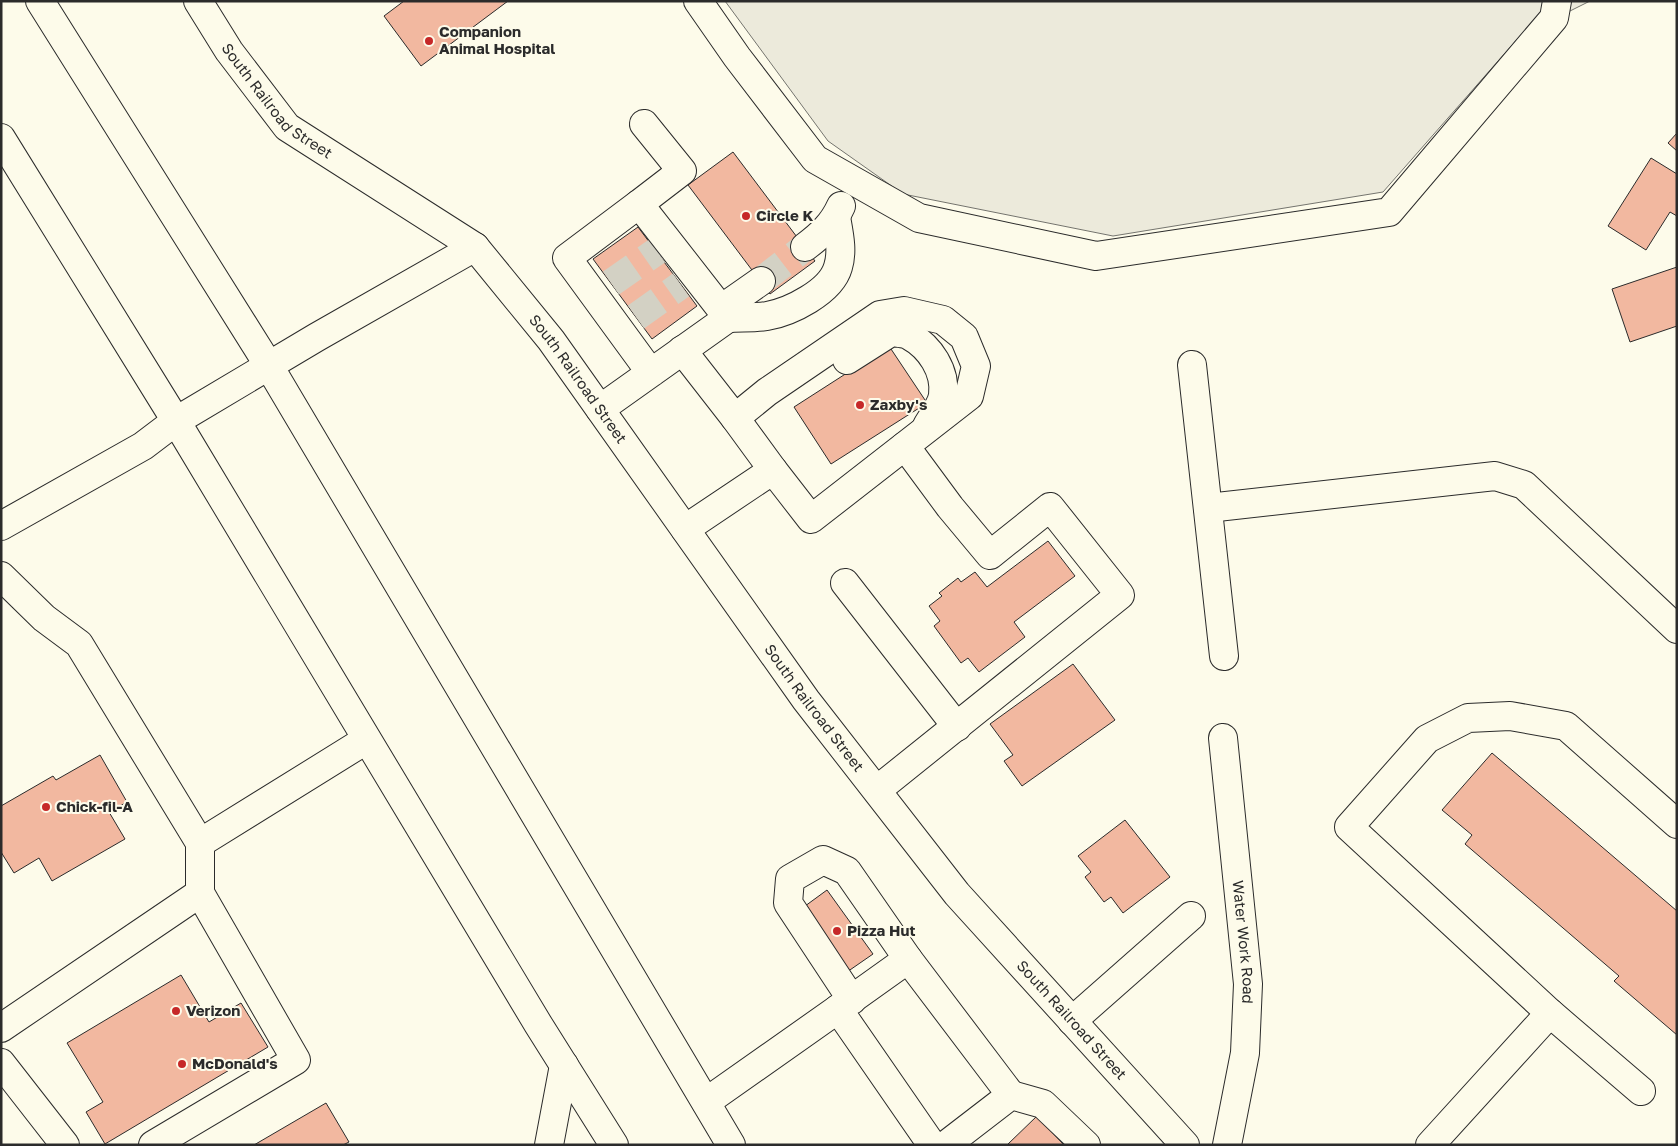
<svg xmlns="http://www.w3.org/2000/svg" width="1678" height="1146" font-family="'Golos Text',sans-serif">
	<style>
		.parking { fill: #eceadb; stroke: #74746e }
		.building { fill: #f2b8a0; stroke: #2b2b2b }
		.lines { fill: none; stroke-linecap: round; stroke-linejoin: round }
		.minor-tunnel { stroke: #d3d1c4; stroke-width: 28; stroke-dasharray: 28 14; stroke-linecap: butt }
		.minor-casing { stroke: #2b2b2b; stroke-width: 30 }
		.highway-casing { stroke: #2b2b2b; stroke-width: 30 }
		.minor { stroke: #fdfbea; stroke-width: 28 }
		.highway { stroke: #fdfbea; stroke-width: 28 }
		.poi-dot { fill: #c62828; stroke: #fdfbea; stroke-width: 2 }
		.labels { text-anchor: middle; stroke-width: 4; stroke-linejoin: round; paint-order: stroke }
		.poi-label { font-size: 15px; font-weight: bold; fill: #2b2b2b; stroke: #fdfbea; text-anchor: start }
		.street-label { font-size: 15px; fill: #2b2b2b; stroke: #fdfbea }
	</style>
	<rect width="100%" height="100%" fill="#fdfbea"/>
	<path class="parking" d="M725,1H1590L1520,36L1383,192L1113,236L903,194L828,141Z"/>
	<path class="building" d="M404,1H508L421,66L384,16Z
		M1677,133V151L1668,143Z
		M733,152L815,261L770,294L688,185Z
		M1651,158L1677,174V216L1670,212L1646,250L1608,226Z
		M638,227L697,306L652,339L593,259Z
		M1677,267V326L1630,342L1612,289Z
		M889,346L927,403L831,464L794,407Z
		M1048,541L1075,576L1014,622L1025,637L979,672L968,658L961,663L934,626L940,621L929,606L942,596L939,593L958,578L961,582L975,572L987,587Z
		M1073,664L1115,720L1022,786L1004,761L1013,755L990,724Z
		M1492,753L1677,911V1035L1614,981L1619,976L1465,844L1472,835L1442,810Z
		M100,755L127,802L109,812L125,839L52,881L39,858L14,873L1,852V806L53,776L56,780Z
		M1125,820L1170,877L1123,913L1111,897L1104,902L1085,877L1091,872L1078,856Z
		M827,890L873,954L847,972L801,909Z
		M181,975L209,1022L241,1003L268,1047L105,1144L86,1112L103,1102L67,1043Z
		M326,1103L349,1142L343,1145H254Z
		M1037,1116L1064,1145H1007Z"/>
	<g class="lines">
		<path class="minor-tunnel" d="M761,281L805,247
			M611,283L657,251
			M636,317L681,285"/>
		<defs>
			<g id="minor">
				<path id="s1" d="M198,1L229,51L287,127L475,247L551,340L806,700L957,894L1185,1145"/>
				<path d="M698,1L737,57L815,159L919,218L1096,256L1389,212L1554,18L1557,1"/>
				<path d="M639,204L682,171L644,124"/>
				<path d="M805,247C821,235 833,224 841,206"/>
				<path d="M721,309L761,281"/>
				<path d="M728,318C740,317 754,318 767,316C790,312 831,292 838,267C843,251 839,234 836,217"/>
				<path d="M682,350L735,418L773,470"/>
				<path d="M847,360L891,332C897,333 905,333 910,336C930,347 946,371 943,395C942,405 932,417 927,426"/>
				<path d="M1192,365L1224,656"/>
				<path d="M600,409L728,318L639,204L567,258L651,373"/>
				<path d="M1208,508L1495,476L1524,485L1677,629"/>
				<path d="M1,526L143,446L176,421L317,337L475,247"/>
				<path d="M685,529L773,470L811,519L969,396L976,366L964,337L943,320L904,311L880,315L767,392L735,418"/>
				<path d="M1,576L44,618L79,644L200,843V893L296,1060L153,1145"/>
				<path d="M845,583L957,727"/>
				<path id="s2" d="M1223,738L1248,984L1245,1053L1227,1145"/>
				<path d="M877,790L1120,595L1050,507L990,555L950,507L905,446"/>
				<path d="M200,843L366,740"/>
				<path d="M852,1000L788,903L790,879L823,860L847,871L908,959"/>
				<path d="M838,1009L908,959L1011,1095"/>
				<path d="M1550,1013L1349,827L1427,739L1468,718L1510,716L1566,726L1677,824"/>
				<path d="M1072,1021L1191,916"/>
				<path d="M1,1028L200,893"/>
				<path d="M1,1063L65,1145"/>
				<path d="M706,1102L838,1009L932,1145"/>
				<path d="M549,1145L564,1065"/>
				<path d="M946,1145L1011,1095L1043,1104L1086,1145"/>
				<path d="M1430,1145L1550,1013L1641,1091"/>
			</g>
			<path id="highway" d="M40,1L269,366L731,1145
				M1,138L176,421L538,1024L614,1145"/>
		</defs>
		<use href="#minor" class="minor-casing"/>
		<use href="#highway" class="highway-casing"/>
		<use href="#minor" class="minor"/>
		<use href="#highway" class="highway"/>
	</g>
	<g class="poi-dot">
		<circle cx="429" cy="41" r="5"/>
		<circle cx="746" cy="216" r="5"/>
		<circle cx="860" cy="405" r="5"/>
		<circle cx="46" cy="807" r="5"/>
		<circle cx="837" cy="931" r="5"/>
		<circle cx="176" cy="1011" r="5"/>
		<circle cx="182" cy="1064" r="5"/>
	</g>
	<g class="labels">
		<g class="poi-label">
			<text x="439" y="37">Companion<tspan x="439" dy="17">Animal Hospital</tspan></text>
			<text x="756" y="221">Circle K</text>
			<text x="870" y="410">Zaxby's</text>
			<text x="56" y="812">Chick-fil-A</text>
			<text x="847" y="936">Pizza Hut</text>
			<text x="186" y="1016">Verizon</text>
			<text x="192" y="1069">McDonald's</text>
		</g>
		<g class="street-label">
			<text dy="5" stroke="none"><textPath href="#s1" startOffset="129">South Railroad Street</textPath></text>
			<text dy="5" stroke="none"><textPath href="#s1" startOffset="545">South Railroad Street</textPath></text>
			<text dy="5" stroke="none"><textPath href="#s1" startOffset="950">South Railroad Street</textPath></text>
			<text dy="5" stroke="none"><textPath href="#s2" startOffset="205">Water Work Road</textPath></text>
			<text dy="5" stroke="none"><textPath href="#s1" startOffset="1355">South Railroad Street</textPath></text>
		</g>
	</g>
	<rect width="1678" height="1146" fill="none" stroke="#2b2b2b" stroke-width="5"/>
</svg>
